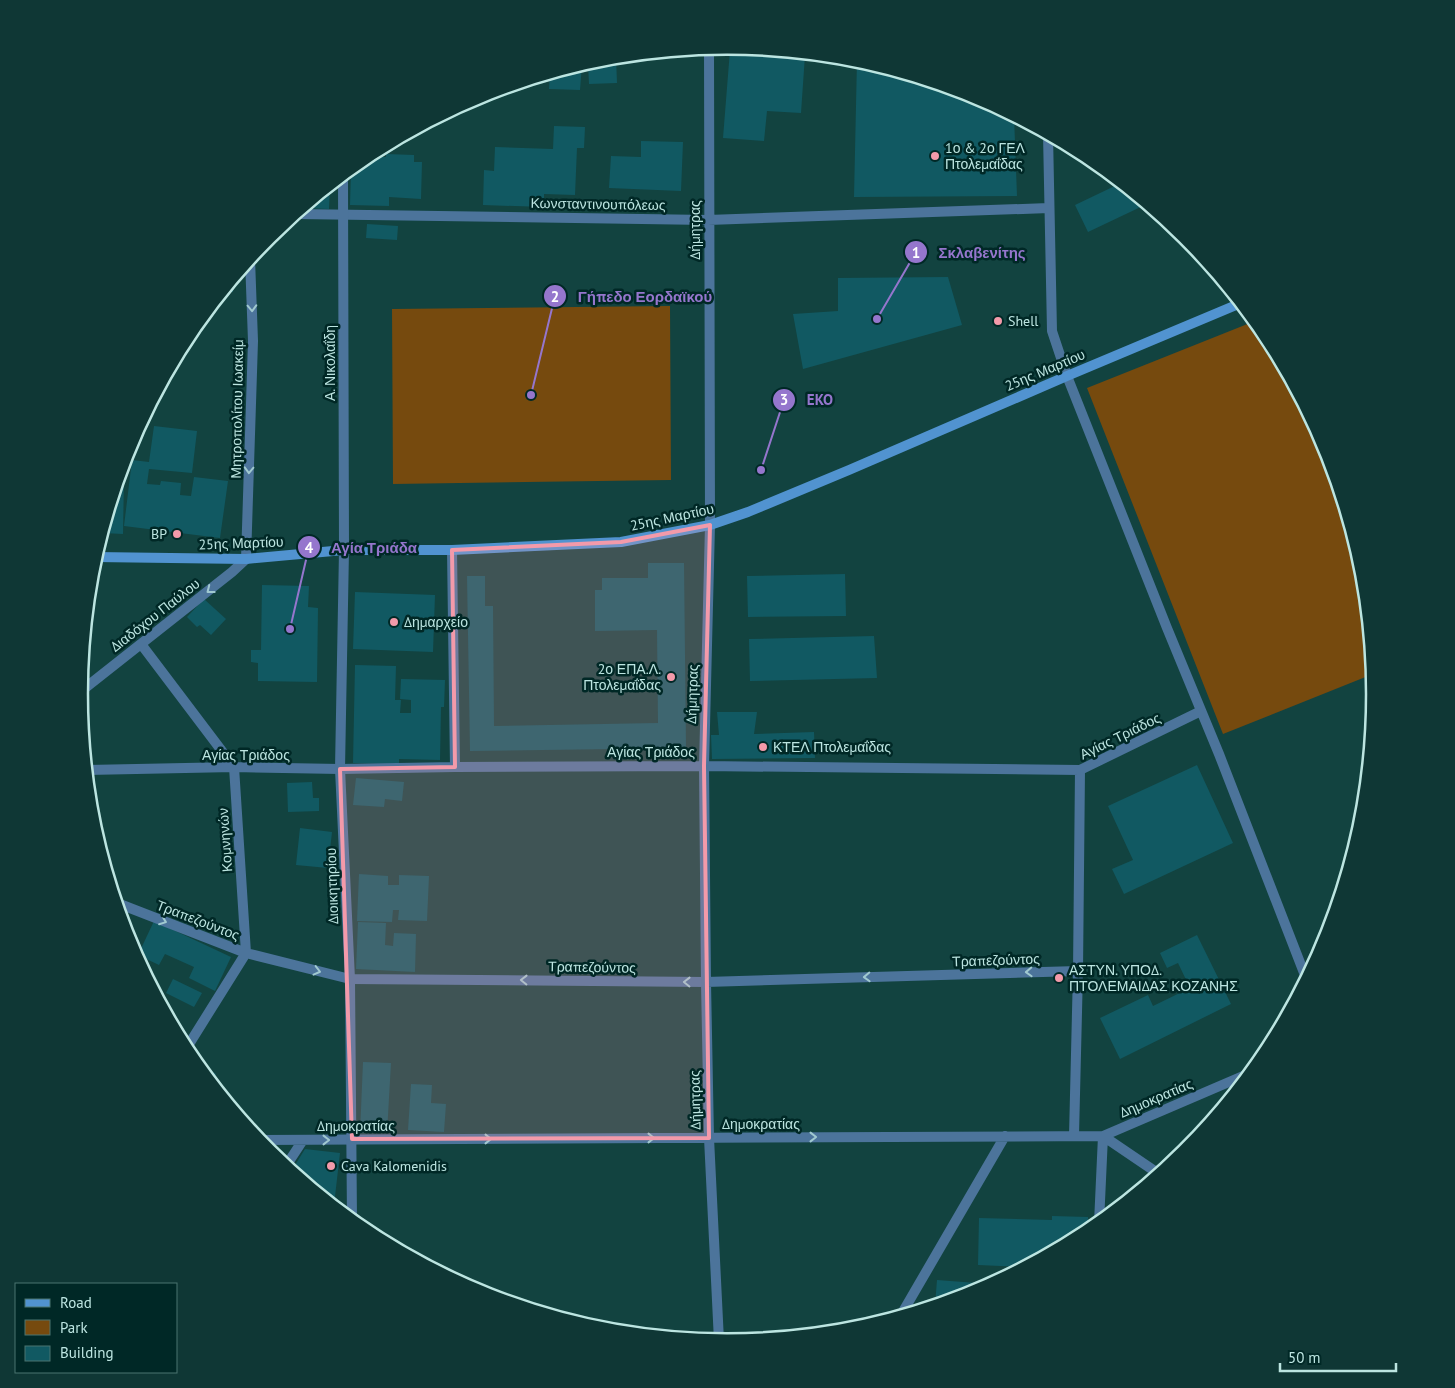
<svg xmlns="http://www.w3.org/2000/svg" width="1455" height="1388" font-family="'PT Sans',sans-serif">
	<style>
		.green { fill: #764a0e }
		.building { fill: #115962 }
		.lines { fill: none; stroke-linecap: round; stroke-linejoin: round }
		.minor { stroke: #4c749b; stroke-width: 10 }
		.tertiary { stroke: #4c749b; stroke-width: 10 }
		.secondary { stroke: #5193d0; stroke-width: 10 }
		.oneway { stroke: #a0c9d0 }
		.marked { fill: #f39aaa; fill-opacity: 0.2; stroke: #f39aaa; stroke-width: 4; stroke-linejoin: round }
		.poi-dot { fill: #f39aaa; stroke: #002826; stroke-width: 2 }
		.labels { text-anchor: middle; stroke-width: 5; stroke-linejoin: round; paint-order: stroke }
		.poi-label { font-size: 14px; fill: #bce5e1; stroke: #002826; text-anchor: start }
		.street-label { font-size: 14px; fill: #bce5e1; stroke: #002826 }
		.rim { fill: none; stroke: #bce5e1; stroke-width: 2.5 }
		.leader { fill: none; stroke: #9576cd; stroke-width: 2 }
		.callout-dot { fill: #9576cd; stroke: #002826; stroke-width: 2 }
		.mark-label { font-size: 15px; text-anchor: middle; font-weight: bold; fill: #fff }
		.callout-label { font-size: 15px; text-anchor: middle; font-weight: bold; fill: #9576cd; stroke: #002826; stroke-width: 5; stroke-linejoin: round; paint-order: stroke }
	</style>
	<rect width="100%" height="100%" fill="#124340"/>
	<path class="green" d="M670,306L671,480L393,484L392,309Z
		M1255,321L1266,334L1326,446L1363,568L1373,674L1223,734L1087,388Z"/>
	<path class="building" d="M730,50L805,55L801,113L767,111L764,141L723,138Z
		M616,57L617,83L589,84L588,63L601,59Z
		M857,60L976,96L1014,116L1017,196L854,197Z
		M582,65L580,90L549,89L550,74Z
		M519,84L518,91L498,90Z
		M554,126L585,127L584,148H577L575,195L544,194V207L483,205L484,170L494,171L495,147L553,149Z
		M641,141L683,142L681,191L609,188L611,156L641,157Z
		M386,154L414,155V162H422L421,199L389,197V206L350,205L351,169L366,157H386Z
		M1121,183L1147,204L1088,232L1075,205Z
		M330,186L329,209L303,208L309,203Z
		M367,224L398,226L397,240L366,238Z
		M948,277L962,325L803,369L793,314L838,311V278Z
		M234,279L233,292H224L230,284Z
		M154,426L197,431L192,473L149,469L147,484L160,485L161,481L181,483L180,495L191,496L194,477L228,481L220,538L124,526L132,460L149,462Z
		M135,436L131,461L125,460L129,446Z
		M120,477H124L123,534L103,533Z
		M648,563H684L686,748L470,751L467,576H485V606H493L494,726L658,723L657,630L595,631V590H602V578H648Z
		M845,574L846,616L748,617L747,576Z
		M262,585L309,586L308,607L318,608L317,682L258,681V663L251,662V650H261Z
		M355,592L435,595L433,652L353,649Z
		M204,599L226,619L211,635L200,625L197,627L187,617Z
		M874,636L877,678L750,681L749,639Z
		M355,665L396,666L395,700H401L400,713H411V700L400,699L401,679L445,680L444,707H441L440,760L399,759V764L353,763Z
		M717,712H757L754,734L814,732L815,758L712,759L711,735H719Z
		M1197,765L1233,843L1124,894L1112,869L1133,860L1108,806Z
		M356,778L404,782L402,801L385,799L384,807L353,805Z
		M312,782L313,798H319V811L288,812L287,783Z
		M300,828L332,832L328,868L296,865Z
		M359,874L388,876V885H399V875L429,876L427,921L398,920L399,910H393L392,922L357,921Z
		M120,912L126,915L123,922Z
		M154,921L231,957L215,991L189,978L194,967L165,954L159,965L138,955Z
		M358,922L386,923L385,945L393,946L394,933L416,934L415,972L356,969Z
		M1197,935L1231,1004L1120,1059L1100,1018L1148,995L1153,1006L1190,988L1178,963L1167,968L1160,953Z
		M173,979L202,993L194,1007L166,993Z
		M194,1059L216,1074L212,1081L193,1059Z
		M363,1062L391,1063L387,1133H360Z
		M411,1084L432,1085L431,1103L446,1104L444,1132L408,1130Z
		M267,1149L280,1150L279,1160L269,1152Z
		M305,1149L340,1153L334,1205L292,1170Z
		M1052,1216L1088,1217V1232L1024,1267L978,1265L979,1218L1052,1220Z
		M937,1280L990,1284L975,1293L935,1305Z"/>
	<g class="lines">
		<path class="minor" d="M709,48L710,525L704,766L706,982L709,1138L719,1341
			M1048,134L1052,331L1067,376L1167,628L1219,754L1306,978
			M297,214L708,220L1049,208
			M452,550L455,767
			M141,644L234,767L246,953L186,1049
			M80,692L232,572L246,559
			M87,770L234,767L340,769L455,767L704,766L1080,770L1201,711
			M117,903L246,953L350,979L706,982L1078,971
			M1074,1136L1078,971L1080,770
			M1103,1136L1159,1174
			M260,1140L1103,1136L1250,1073
			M286,1166L303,1140
			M1099,1223L1103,1136
			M901,1315L1005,1136
			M718,1341H739"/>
		<path class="tertiary" d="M343,176L344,550L340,769L350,979L352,1220
			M246,559L253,341L250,259"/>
		<path class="secondary" d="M95,557L246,559L344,550H452L621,542L710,525L748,512L849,470L1067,376L1241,303"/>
	</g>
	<defs><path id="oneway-chevron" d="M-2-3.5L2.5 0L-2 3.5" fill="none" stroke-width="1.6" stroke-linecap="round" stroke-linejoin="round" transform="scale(1.25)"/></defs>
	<g class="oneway">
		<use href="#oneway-chevron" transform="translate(252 308) rotate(88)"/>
		<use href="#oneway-chevron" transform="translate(249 470) rotate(92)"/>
		<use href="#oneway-chevron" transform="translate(210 590) rotate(142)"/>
		<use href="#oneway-chevron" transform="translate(163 921) rotate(21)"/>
		<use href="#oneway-chevron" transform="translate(317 971) rotate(14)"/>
		<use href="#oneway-chevron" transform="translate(1029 972) rotate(178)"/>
		<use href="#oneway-chevron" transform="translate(867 977) rotate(178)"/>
		<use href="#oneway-chevron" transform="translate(524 980) rotate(-179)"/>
		<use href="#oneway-chevron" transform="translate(687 982) rotate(-179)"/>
		<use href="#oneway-chevron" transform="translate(813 1137)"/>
		<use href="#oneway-chevron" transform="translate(651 1138)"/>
		<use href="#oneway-chevron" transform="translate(488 1139)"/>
		<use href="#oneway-chevron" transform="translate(326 1140)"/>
	</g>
	<path class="marked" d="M710,525L704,766L709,1138L352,1139L340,769L455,767L452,550L621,542Z"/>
	<g class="poi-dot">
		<circle cx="935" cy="156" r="5"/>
		<circle cx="998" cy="321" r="5"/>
		<circle cx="177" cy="534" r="5"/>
		<circle cx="394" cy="622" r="5"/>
		<circle cx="671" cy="677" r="5"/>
		<circle cx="763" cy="747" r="5"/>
		<circle cx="1059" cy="978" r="5"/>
		<circle cx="331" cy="1166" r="5"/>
	</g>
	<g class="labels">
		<g class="poi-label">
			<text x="945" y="153">1ο &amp; 2ο ΓΕΛ<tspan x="945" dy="16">Πτολεμαΐδας</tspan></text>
			<text x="1008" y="326">Shell</text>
			<text x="167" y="539" text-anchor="end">BP</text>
			<text x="404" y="627">Δημαρχείο</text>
			<text x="661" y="674" text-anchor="end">2ο ΕΠΑ.Λ.<tspan x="661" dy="16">Πτολεμαΐδας</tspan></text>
			<text x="773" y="752">ΚΤΕΛ Πτολεμαΐδας</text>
			<text x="1069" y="975">ΑΣΤΥΝ. ΥΠΟΔ.<tspan x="1069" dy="16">ΠΤΟΛΕΜΑΙΔΑΣ ΚΟΖΑΝΗΣ</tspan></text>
			<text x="341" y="1171">Cava Kalomenidis</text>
		</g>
		<g class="street-label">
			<text transform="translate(598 204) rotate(1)" y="5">Κωνσταντινουπόλεως</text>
			<text transform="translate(695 230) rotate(-90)" y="5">Δήμητρας</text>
			<text transform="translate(330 363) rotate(-90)" y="5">Α. Νικολαΐδη</text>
			<text transform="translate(1045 370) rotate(-23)" y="5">25ης Μαρτίου</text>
			<text transform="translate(237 409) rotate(-89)" y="5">Μητροπολίτου Ιωακείμ</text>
			<text transform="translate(672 517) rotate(-12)" y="5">25ης Μαρτίου</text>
			<text transform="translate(241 543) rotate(-2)" y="5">25ης Μαρτίου</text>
			<text transform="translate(155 615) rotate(-38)" y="5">Διαδόχου Παύλου</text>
			<text transform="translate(692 694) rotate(-88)" y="5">Δήμητρας</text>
			<text transform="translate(1120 736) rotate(-26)" y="5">Αγίας Τριάδος</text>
			<text x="651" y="757">Αγίας Τριάδος</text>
			<text x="246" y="760">Αγίας Τριάδος</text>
			<text transform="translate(225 840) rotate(-94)" y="5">Κομνηνών</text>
			<text transform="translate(332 886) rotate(-92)" y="5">Διοικητηρίου</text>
			<text transform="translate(198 920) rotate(21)" y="5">Τραπεζούντος</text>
			<text transform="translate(996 960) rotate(-2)" y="5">Τραπεζούντος</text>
			<text transform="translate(592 967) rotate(1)" y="5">Τραπεζούντος</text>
			<text transform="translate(1156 1098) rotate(-23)" y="5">Δημοκρατίας</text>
			<text transform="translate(695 1100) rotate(-91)" y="5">Δήμητρας</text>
			<text x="761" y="1129">Δημοκρατίας</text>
			<text x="356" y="1131">Δημοκρατίας</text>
		</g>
	</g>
	<path d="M0 0H1455V1388H0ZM88 694a639 639 0 1 1 1278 0a639 639 0 1 1-1278 0Z" fill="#0f3735" fill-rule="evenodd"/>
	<path class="rim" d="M88 694a639 639 0 1 1 1278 0a639 639 0 1 1-1278 0Z"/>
	<path class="leader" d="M877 319L916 252M531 395L555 296M761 470L784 400M290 629L309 547"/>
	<g class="callout-dot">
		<circle cx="877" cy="319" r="5"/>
		<circle cx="531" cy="395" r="5"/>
		<circle cx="761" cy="470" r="5"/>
		<circle cx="290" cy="629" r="5"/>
		<circle cx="916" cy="252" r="12"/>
		<circle cx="555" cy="296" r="12"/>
		<circle cx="784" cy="400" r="12"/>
		<circle cx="309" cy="547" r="12"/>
	</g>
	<g class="mark-label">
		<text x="916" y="258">1</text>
		<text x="555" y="302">2</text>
		<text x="784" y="405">3</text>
		<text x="309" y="553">4</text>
	</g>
	<g class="callout-label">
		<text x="982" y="258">Σκλαβενίτης</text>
		<text x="645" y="302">Γήπεδο Εορδαϊκού</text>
		<text x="820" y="405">EKO</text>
		<text x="374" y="553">Αγία Τριάδα</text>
	</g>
	<rect x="15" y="1283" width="162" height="90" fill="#002826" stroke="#4b7471"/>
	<rect x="25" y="1299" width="25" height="8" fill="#5193d0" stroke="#4b7471"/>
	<text x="60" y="1308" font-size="15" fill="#bce5e1">Road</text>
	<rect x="25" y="1320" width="25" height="15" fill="#764a0e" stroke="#4b7471"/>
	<text x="60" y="1333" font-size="15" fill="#bce5e1">Park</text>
	<rect x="25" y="1346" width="25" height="15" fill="#115962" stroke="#4b7471"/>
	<text x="60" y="1358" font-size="15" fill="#bce5e1">Building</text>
	<path d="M1280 1363v8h116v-8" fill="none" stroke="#bce5e1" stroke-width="2.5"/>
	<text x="1288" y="1363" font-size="15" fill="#bce5e1" stroke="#002826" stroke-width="4" paint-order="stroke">50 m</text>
</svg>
